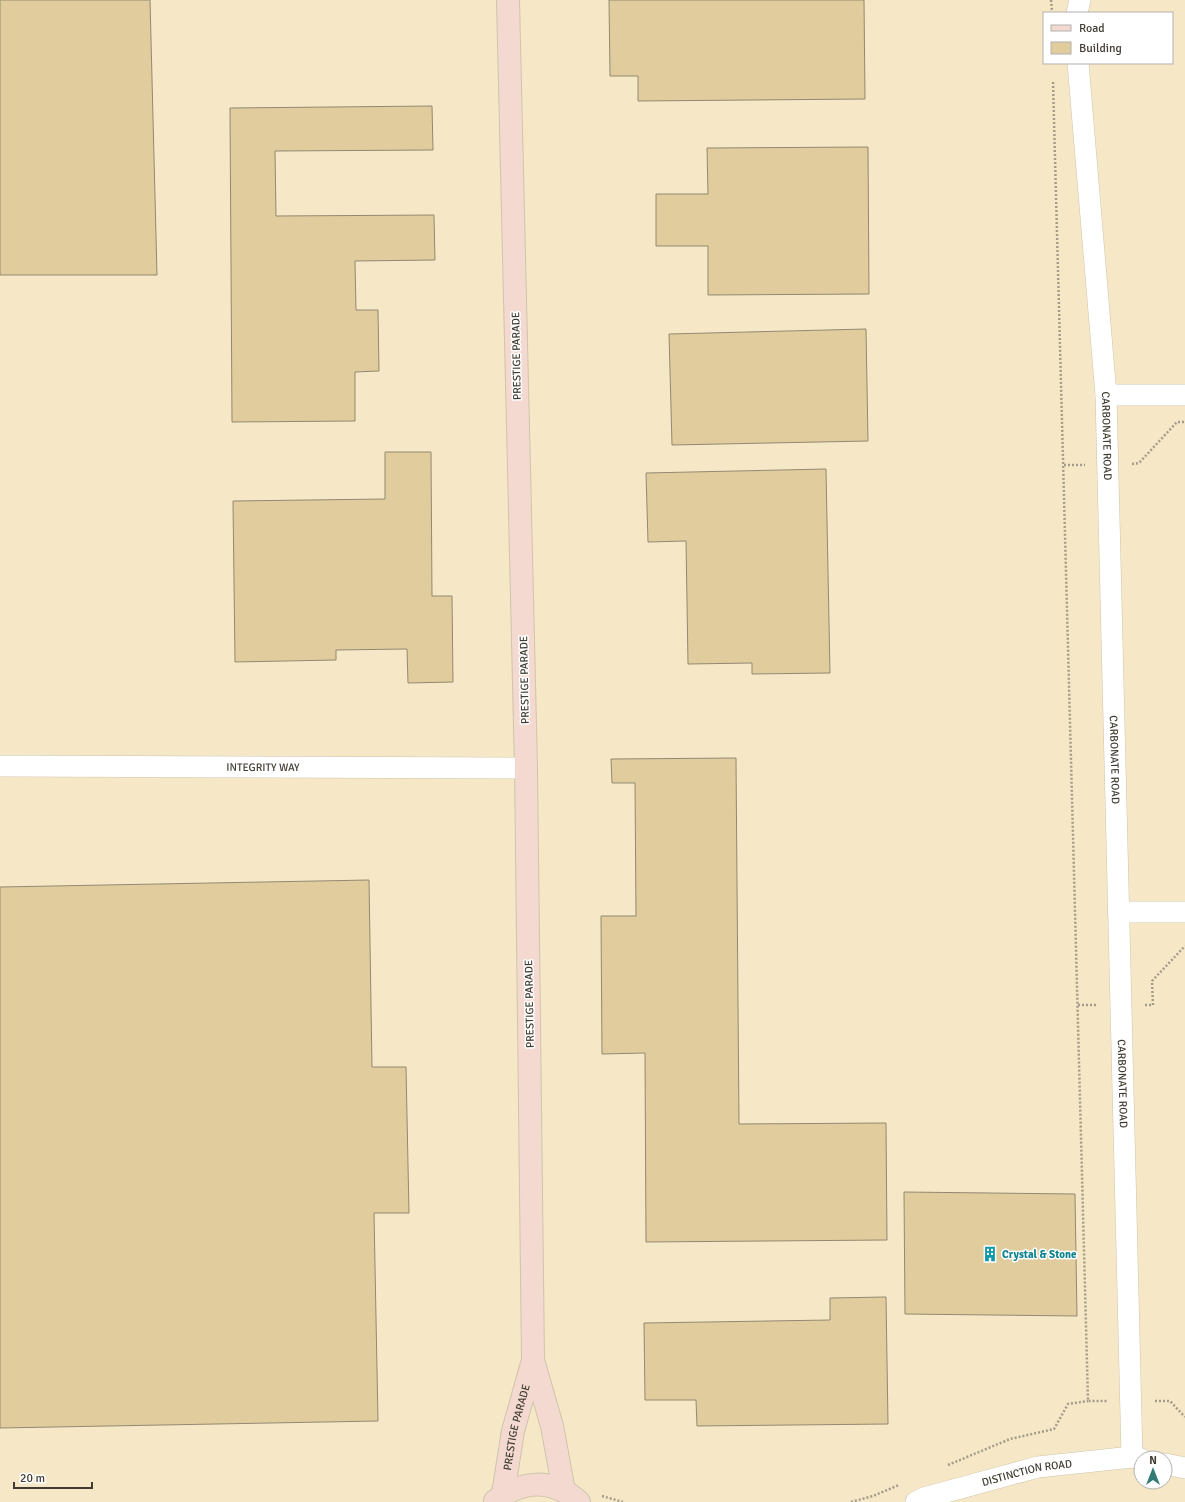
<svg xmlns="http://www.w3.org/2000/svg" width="1185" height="1502" font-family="Signika,sans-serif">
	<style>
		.built { fill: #f6e8c7; fill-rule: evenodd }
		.building { fill: #e0cc9d; stroke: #938972 }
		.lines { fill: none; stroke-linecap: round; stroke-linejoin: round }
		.street-casing { stroke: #cfc4ac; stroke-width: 22 }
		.secondary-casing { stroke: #cfc4ac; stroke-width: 24 }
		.path { stroke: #a49c8a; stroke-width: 2.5; stroke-dasharray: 2 2; stroke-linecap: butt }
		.street { stroke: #fff; stroke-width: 21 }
		.secondary { stroke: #f3d9cf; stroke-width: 22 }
		.labels { text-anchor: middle; stroke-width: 3; stroke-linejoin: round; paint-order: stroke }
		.street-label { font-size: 11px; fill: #403c32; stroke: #fff }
		.culture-label { font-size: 11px; font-weight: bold; fill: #0d838f; stroke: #fff; text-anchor: start }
	</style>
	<rect width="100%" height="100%" fill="#fcf1d8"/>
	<path class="built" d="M0,0H1185V1502H0ZM1044,13H1172V63H1044ZM1141,1458H1165V1482H1141Z"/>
	<path class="building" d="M0,0H150L157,275H0Z
		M609,0H864L865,99L638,101V76H610Z
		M432,106L433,150L275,151L276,216L434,215L435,260L355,261L356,310H378L379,371L355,372V421L232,422L230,108Z
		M868,147L869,294L708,295V246H656V194H708L707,148Z
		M866,329L868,441L672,445L669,334Z
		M385,452H431L432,596H452L453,682L408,683L407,649L336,650V660L235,662L233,501L385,499Z
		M826,469L830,673L752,674V663L688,664L686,541L648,542L646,473Z
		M736,758L739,1124L886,1123L887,1240L646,1242L645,1053L602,1054L601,916H636L635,783H612L611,759Z
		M369,880L372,1067H406L409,1213H374L378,1421L0,1428V887Z
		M904,1192L1075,1194L1077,1316L905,1314Z
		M886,1297L888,1424L697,1426L696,1400H645L644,1323L830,1320V1298Z"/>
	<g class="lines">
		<defs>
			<g id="street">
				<path d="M1077,13L1080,0"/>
				<path id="s1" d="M1078,63L1106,395L1132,1457"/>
				<path d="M1106,395H1185"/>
				<path id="s2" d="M0,766L526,768"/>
				<path d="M1118,912H1185"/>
				<path d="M1165,1464L1185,1468"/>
				<path id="s3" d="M916,1502L924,1498L1038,1467L1132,1457L1141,1459"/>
			</g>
			<g id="secondary">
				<path d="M533,1360L552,1426L564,1491"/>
				<path id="s4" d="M503,1494L513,1431L533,1360L526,768L508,0"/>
				<path d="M495,1501C522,1480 552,1478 579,1502"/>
			</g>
		</defs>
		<use href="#street" class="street-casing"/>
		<use href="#secondary" class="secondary-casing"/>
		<path class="path" d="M1051,0L1052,11
			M1053,82L1088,1401H1108
			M1132,464L1139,463L1177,422H1185
			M1064,465H1085
			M1078,1005H1098
			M1145,1005H1153L1152,981L1185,946
			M1155,1401H1170L1185,1417
			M948,1465L1010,1439L1054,1429L1068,1404L1088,1401
			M602,1496L623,1502
			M851,1502L873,1496L899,1485"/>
		<use href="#street" class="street"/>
		<use href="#secondary" class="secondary"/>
	</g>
	<defs>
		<symbol id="building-bare" viewBox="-9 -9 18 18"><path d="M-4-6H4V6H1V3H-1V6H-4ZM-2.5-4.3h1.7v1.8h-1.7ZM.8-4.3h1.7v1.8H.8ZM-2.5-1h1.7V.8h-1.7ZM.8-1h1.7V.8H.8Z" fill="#0f9aa8" stroke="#fff" stroke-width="2.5" paint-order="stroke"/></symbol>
	</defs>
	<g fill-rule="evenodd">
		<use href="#building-bare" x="979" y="1243" width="22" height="22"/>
	</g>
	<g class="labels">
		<g class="street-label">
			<text transform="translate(516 356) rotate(-91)" y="4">PRESTIGE PARADE</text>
			<text dy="4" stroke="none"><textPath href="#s1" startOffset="374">CARBONATE ROAD</textPath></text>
			<text transform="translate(524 680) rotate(-91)" y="4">PRESTIGE PARADE</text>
			<text dy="4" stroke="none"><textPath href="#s1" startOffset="698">CARBONATE ROAD</textPath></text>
			<text dy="4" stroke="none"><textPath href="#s2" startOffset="263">INTEGRITY WAY</textPath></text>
			<text transform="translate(529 1004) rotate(-91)" y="4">PRESTIGE PARADE</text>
			<text dy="4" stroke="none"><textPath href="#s1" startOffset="1022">CARBONATE ROAD</textPath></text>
			<text dy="4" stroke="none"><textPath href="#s4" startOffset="68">PRESTIGE PARADE</textPath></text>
			<text dy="4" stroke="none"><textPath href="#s3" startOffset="115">DISTINCTION ROAD</textPath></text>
		</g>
		<g class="culture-label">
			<text x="1002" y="1258">Crystal &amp; Stone</text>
		</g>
	</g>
	<rect x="1043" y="12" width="130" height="52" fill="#ffffff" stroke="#b3b1ad"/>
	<rect x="1051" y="25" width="20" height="6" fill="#f3d9cf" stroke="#b3b1ad"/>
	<text x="1079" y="32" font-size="12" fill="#403c32">Road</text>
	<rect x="1051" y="42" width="20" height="12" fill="#e0cc9d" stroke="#b3b1ad"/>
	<text x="1079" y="52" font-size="12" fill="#403c32">Building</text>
	<g transform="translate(1153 1470)"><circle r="19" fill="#ffffff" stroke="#b3b1ad"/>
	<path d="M0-3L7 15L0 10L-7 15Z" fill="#337b75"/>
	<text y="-6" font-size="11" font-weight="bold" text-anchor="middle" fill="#403c32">N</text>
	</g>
	<path d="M14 1482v6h78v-6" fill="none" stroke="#403c32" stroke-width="2"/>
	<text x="20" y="1482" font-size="12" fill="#403c32" stroke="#ffffff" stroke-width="3" paint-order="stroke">20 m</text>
</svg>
